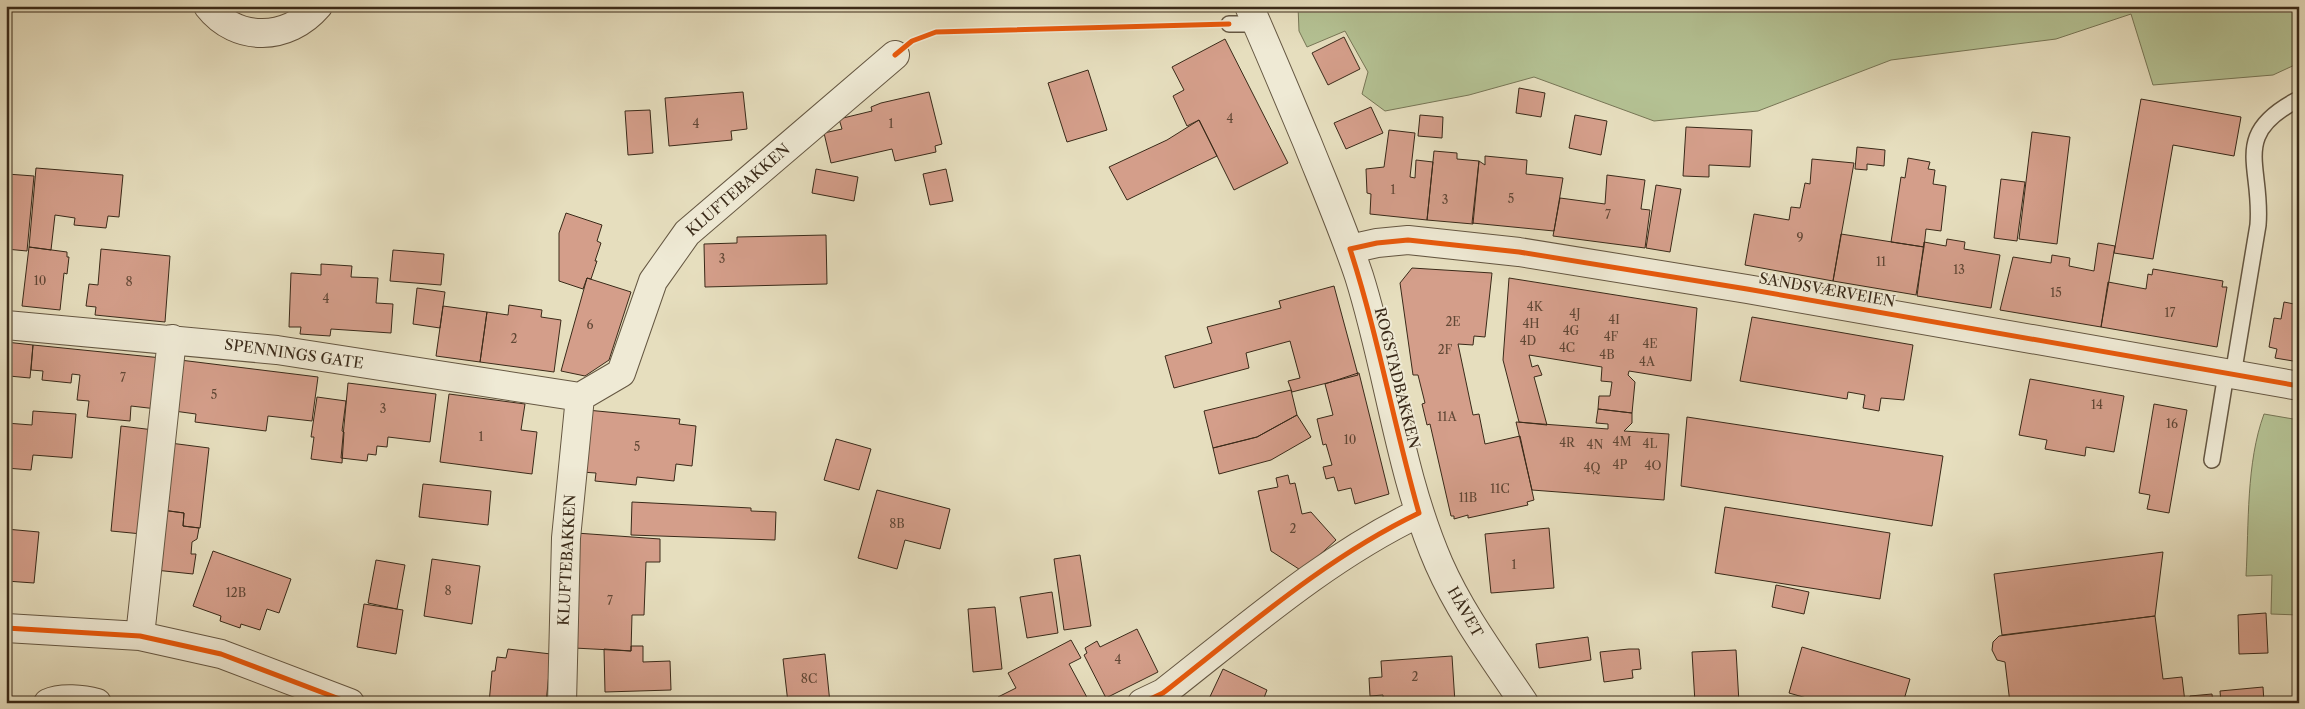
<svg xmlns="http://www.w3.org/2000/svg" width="2305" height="709" font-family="'Libre Caslon Text',serif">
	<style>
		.green { fill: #b4c193; stroke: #777656 }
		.building { fill: #d49e8a; stroke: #3a2a19 }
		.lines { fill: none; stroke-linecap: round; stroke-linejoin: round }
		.service-casing { stroke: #655742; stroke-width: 18 }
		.minor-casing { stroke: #655742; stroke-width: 30 }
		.tertiary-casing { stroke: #655742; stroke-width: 30 }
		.service { stroke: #efead5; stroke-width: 15 }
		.minor { stroke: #efead5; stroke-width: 28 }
		.tertiary { stroke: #efead5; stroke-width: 28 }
		.cycleway-casing { stroke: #efead5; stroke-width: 8 }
		.cycleway { stroke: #e8590c; stroke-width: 5 }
		.labels { text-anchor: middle; stroke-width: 4; stroke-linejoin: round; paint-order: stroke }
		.number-label { font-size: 12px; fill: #604735 }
		.street-label { font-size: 15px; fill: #3a2a19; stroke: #efead5 }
	</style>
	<rect width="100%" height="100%" fill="#e6debe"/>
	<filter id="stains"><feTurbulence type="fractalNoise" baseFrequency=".004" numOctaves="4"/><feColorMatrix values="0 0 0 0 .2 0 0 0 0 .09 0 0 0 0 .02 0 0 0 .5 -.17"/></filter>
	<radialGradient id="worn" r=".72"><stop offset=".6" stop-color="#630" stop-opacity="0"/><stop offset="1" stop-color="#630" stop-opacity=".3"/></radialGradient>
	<path class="green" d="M1298,6H2299V63L2273,75L2153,85L2131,14L2056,39L1891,60L1758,111L1654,121L1534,77L1469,95L1385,111L1362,94L1368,72L1345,31L1307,47L1299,31Z
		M2264,414L2299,420V615L2271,614L2272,575L2246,576C2249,524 2246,463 2264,414Z"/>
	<path class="building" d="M1344,37L1360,69L1328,85L1312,53Z
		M1225,39L1288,163L1234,190L1199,120L1187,126L1173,96L1184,90L1172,67Z
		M1088,70L1107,130L1067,142L1048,83Z
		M1519,88L1545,93L1541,117L1516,113Z
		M743,92L747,129L731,131L732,140L669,146L665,98Z
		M929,92L942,144L935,146L936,152L895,161L892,149L831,163L824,133L842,129L839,119L872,111L871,107L881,103Z
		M2141,99L2241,117L2234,156L2173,145L2153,259L2114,253Z
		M1371,107L1383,133L1346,149L1334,123Z
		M650,110L653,153L628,155L625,111Z
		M1420,115L1443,117L1442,138L1418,136Z
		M1575,115L1607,121L1601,155L1569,148Z
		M1199,120L1217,156L1127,200L1109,167L1167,140Z
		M1686,127L1752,130L1750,167L1709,165V177L1683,176Z
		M1389,130L1415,133L1410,177L1415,178L1416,160L1433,162L1427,220L1370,214L1371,194L1367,193L1366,169L1384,167Z
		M2032,132L2070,137L2057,244L2019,239Z
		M1857,147L1885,150L1884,166L1867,164V170L1855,169Z
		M1434,151L1457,153V159L1479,161L1473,224L1427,220Z
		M1485,156L1527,160L1526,174L1563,178L1554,231L1472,223L1479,161L1485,165Z
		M1908,158L1930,162L1928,169L1935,170L1933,184L1946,186L1941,231L1926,229L1924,247L1891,242L1901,177L1905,178Z
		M1812,159L1854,163L1833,281L1745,265L1754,214L1789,220L1791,207L1800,208L1805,183L1810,184Z
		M36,168L123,175L119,217L108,216L106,228L74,225L75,218L55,215L51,250L29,247Z
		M816,169L858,177L854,201L812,193Z
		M946,169L953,201L930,205L923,174Z
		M7,174L34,176L27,251L6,249Z
		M1607,175L1645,180L1641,209L1650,210L1645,248L1553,236L1560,198L1605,204Z
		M2001,179L2025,182L2017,241L1994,238Z
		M1656,185L1681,189L1670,252L1646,248Z
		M566,213L602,225L597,241L601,243L595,261H597L591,279L587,278L583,289L559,281V233Z
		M1841,234L1924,247L1916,295L1833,281Z
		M826,235L827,284L705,287L704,244L737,243V237Z
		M1947,239L1965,242L1964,249L2000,255L1991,308L1917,296L1924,242L1946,246Z
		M2098,243L2115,246L2101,327L2000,310L2013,257L2051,263L2052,255L2070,258L2069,266L2094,271Z
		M29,247L67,252V257H69L67,274L64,273L60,310L22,306Z
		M101,249L170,256L165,322L95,315L96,307L86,306L89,284L98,285Z
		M393,250L444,254L441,285L390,281Z
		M321,264L352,266L351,277L378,278L376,303L393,304L391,333L331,329L330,336L300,334L301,327H289L291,273L321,275Z
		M1412,268L1492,273L1485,337L1474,336L1473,345L1458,344L1473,415L1479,414L1485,444L1520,436L1534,500L1527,502L1528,505L1468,518V515L1454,519V516H1451L1430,424L1427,425L1422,404L1425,403L1418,375H1413L1400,283Z
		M2153,269L2223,281L2222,287H2227L2217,347L2101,327L2108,282L2146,289L2148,274L2152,275Z
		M587,278L631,292L609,360L585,376L561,371Z
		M1509,278L1697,308L1691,381L1629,371L1628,375L1635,382L1632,413L1598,409L1599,396H1610L1612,382L1601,381L1602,367L1529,355L1532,367L1538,365L1542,375L1534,377L1547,425L1519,422L1503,360Z
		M1334,286L1358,375L1292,392L1288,381L1300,378L1290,341L1246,353L1249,368L1174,388L1165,356L1212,343L1207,327L1281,308L1279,301Z
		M417,288L445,292L440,328L413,324Z
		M2284,302L2299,305V362L2275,358L2277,349L2269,347L2274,318L2281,319Z
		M509,305L542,310L541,317L561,320L554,372L480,362L487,312L508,315Z
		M443,306L487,312L480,362L436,356Z
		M1752,317L1913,345L1904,400L1881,398L1879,411L1863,408L1865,395L1848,392L1847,399L1740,381Z
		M6,342L33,345L30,378L9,376L8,384H6Z
		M33,345L162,358L157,409L131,406L130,421L87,417L89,401L77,400L80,375L72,374L71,383L42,380L43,371L31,370Z
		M180,360L318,377L312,421L268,416L266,431L195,422L196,414L174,411Z
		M1358,373H1359L1389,494L1355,504L1351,488L1338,491L1334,477L1326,479L1323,467L1332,465L1326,444L1323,445L1317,419L1333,415L1325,384Z
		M2030,379L2124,396L2114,452L2086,447L2085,456L2045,449L2047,440L2019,435Z
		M348,383L436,394L430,442L388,437L387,447L377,446L376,455L368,454L367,461L341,458Z
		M1291,390L1297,415L1257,437L1213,448L1204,411Z
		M449,394L525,404L521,430L537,432L532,474L440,462Z
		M317,397L346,401L342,431L344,432L342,463L311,459L314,437H311Z
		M2154,404L2187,410L2169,513L2147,509L2150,495L2139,493Z
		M1598,409L1632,413V423L1624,431L1669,434L1664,500L1532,490L1516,422L1608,429V424L1596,423Z
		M587,410L680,419L679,424L696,426L692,466L676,464L674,481L637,477L636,485L595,481L596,473L581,472Z
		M33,411L76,414L72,458L33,455L31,470L6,468V423L32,425Z
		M1297,415L1311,437L1271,460L1219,474L1213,448L1257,437Z
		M1687,417L1943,456L1932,526L1681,486Z
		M121,426L154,430L142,534L111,531Z
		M836,439L871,449L859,490L824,480Z
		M170,443L209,448L200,528L183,526L184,513L162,510Z
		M1288,475L1290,484L1295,483L1302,514L1311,512L1336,540L1302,571L1271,551L1258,491L1278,487L1276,478Z
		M423,484L491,491L488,525L419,517Z
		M877,490L950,509L940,549L905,540L897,569L858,558Z
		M632,502L751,508V511L776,512L775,540L631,535Z
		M1725,507L1890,533L1880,599L1715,573Z
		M162,510L184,513L183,526L199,528L197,539L192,542L191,554H196L193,574L155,570Z
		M1549,528L1554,588L1491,593L1485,534Z
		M6,529L39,532L34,583L6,581Z
		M576,533L660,539V562H646L644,615H632L631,651L574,648Z
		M213,551L291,579L279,613L267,609L260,630L241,624L240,628L220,621L221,616L193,606Z
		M2163,552L2155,616L2002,635L1994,574Z
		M1080,555L1091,626L1064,630L1054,559Z
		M432,559L480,566L472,624L424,616Z
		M376,560L405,565L397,609L368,603Z
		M1776,585L1809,592L1804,614L1772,607Z
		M1052,592L1058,633L1027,638L1020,597Z
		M364,604L403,610L396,654L357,647Z
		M995,607L1002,669L973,672L968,609Z
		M2266,613L2268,653L2239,654L2238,615Z
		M2155,616L2163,679L2182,677L2185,702L2010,703L2005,662L1997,660L1992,650L1993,642L1999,636Z
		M1137,629L1158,672L1106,698L1084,655L1087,653L1085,648L1097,641L1100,647Z
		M1588,637L1591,660L1539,668L1536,644Z
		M1071,640L1081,658L1069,664L1090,703H1001L998,697L1016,688L1008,673Z
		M631,646H643V662L670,661L671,690L605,692L604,649L631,651Z
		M1802,647L1910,679L1903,703H1824L1789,693Z
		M508,649L551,654L546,703H489L492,671H495L497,657L506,658Z
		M1629,649H1639L1641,669L1632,670L1633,678L1604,682L1600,652Z
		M1736,650L1739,703H1695L1692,652Z
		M825,654L830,703H788L783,659Z
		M1452,656L1455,703H1383V695L1370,696L1369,678L1382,677L1381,661Z
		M1223,669L1267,690L1262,703H1207Z
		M2263,687L2264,703H2221L2220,691Z
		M2212,694L2213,703H2190V696Z"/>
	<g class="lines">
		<defs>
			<path id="service" d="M1229,24H1257
				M2233,375L2258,225C2263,165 2229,135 2299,99
				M2212,460L2226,374"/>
			<path id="minor" d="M1249,6C1269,51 1288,97 1307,142C1325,187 1344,231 1359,276C1389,371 1399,472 1439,564C1461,614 1494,658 1524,703
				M1350,249L1377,243L1408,240L1519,252L1747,289L2299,386
				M6,325L277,350L580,397
				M6,628L140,636L221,654L350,703
				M140,636L172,339
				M48,703C61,697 83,699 97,703
				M562,703L566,538L580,397L621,373L653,281L687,233L895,55
				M1142,703L1163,693C1245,629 1325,558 1419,513"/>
			<path id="tertiary" d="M208,6C237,43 288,41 318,6"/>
		</defs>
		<use href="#service" class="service-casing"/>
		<use href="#minor" class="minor-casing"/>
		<use href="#tertiary" class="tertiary-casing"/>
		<use href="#service" class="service"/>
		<use href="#minor" class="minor"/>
		<use href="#tertiary" class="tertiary"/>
		<defs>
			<path id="cycleway" d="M895,55L912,41L936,32L1229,24
				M6,628L140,636L221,654L350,703
				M1142,703L1163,693C1245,629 1325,558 1419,513C1394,426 1378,335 1350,249L1377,243L1408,240L1519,252L1747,289L2299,386"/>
		</defs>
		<use href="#cycleway" class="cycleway-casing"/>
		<use href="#cycleway" class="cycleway"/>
	</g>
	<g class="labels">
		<g class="number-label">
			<text x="1230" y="123">4</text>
			<text x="696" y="128">4</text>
			<text x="891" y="128">1</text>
			<text x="1393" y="194">1</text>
			<text x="1511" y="203">5</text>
			<text x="1445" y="204">3</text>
			<text x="1608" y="219">7</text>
			<text x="1800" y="242">9</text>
			<text x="722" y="263">3</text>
			<text x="1881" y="266">11</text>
			<text x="1959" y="274">13</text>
			<text x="40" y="285">10</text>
			<text x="129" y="286">8</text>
			<text x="2056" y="297">15</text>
			<text x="326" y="303">4</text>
			<text x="1535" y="311">4K</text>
			<text x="2170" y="317">17</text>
			<text x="1575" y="318">4J</text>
			<text x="1614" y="324">4I</text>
			<text x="1453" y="326">2E</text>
			<text x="1531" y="328">4H</text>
			<text x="590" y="329">6</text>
			<text x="1571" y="335">4G</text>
			<text x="1611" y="341">4F</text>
			<text x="514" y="343">2</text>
			<text x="1528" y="345">4D</text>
			<text x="1650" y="348">4E</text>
			<text x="1567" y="352">4C</text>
			<text x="1445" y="354">2F</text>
			<text x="1607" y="359">4B</text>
			<text x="1647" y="366">4A</text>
			<text x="123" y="382">7</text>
			<text x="214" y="399">5</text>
			<text x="2097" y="409">14</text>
			<text x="383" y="413">3</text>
			<text x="1447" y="421">11A</text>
			<text x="2172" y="428">16</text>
			<text x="481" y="441">1</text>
			<text x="1350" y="444">10</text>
			<text x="1622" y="446">4M</text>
			<text x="1567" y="447">4R</text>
			<text x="1650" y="448">4L</text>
			<text x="1595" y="449">4N</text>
			<text x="637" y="451">5</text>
			<text x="1620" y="469">4P</text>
			<text x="1653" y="470">4O</text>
			<text x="1592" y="472">4Q</text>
			<text x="1500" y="493">11C</text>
			<text x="1468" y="502">11B</text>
			<text x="897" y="528">8B</text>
			<text x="1293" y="533">2</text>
			<text x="1514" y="569">1</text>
			<text x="448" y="595">8</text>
			<text x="236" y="597">12B</text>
			<text x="610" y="605">7</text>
			<text x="1118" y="664">4</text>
			<text x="1415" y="681">2</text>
			<text x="809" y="683">8C</text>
		</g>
		<g class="street-label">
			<text transform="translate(738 190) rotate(-41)" y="5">KLUFTEBAKKEN</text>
			<text transform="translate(1827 290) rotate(10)" y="5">SANDSVÆRVEIEN</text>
			<text transform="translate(294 354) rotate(8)" y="5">SPENNINGS GATE</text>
			<text transform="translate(1397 378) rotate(76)" y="5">ROGSTADBAKKEN</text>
			<text transform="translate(567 560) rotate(-87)" y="5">KLUFTEBAKKEN</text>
			<text transform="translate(1465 612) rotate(60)" y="5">HÅVET</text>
		</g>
	</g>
	<rect width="2305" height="709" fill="none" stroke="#e6debe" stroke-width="25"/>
	<rect x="8" y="8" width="2290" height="694" fill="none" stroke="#3a2a19" stroke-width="2.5"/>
	<rect x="12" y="12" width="2280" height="684" fill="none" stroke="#3a2a19"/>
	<rect width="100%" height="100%" filter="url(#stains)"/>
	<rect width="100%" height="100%" fill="url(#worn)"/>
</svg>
